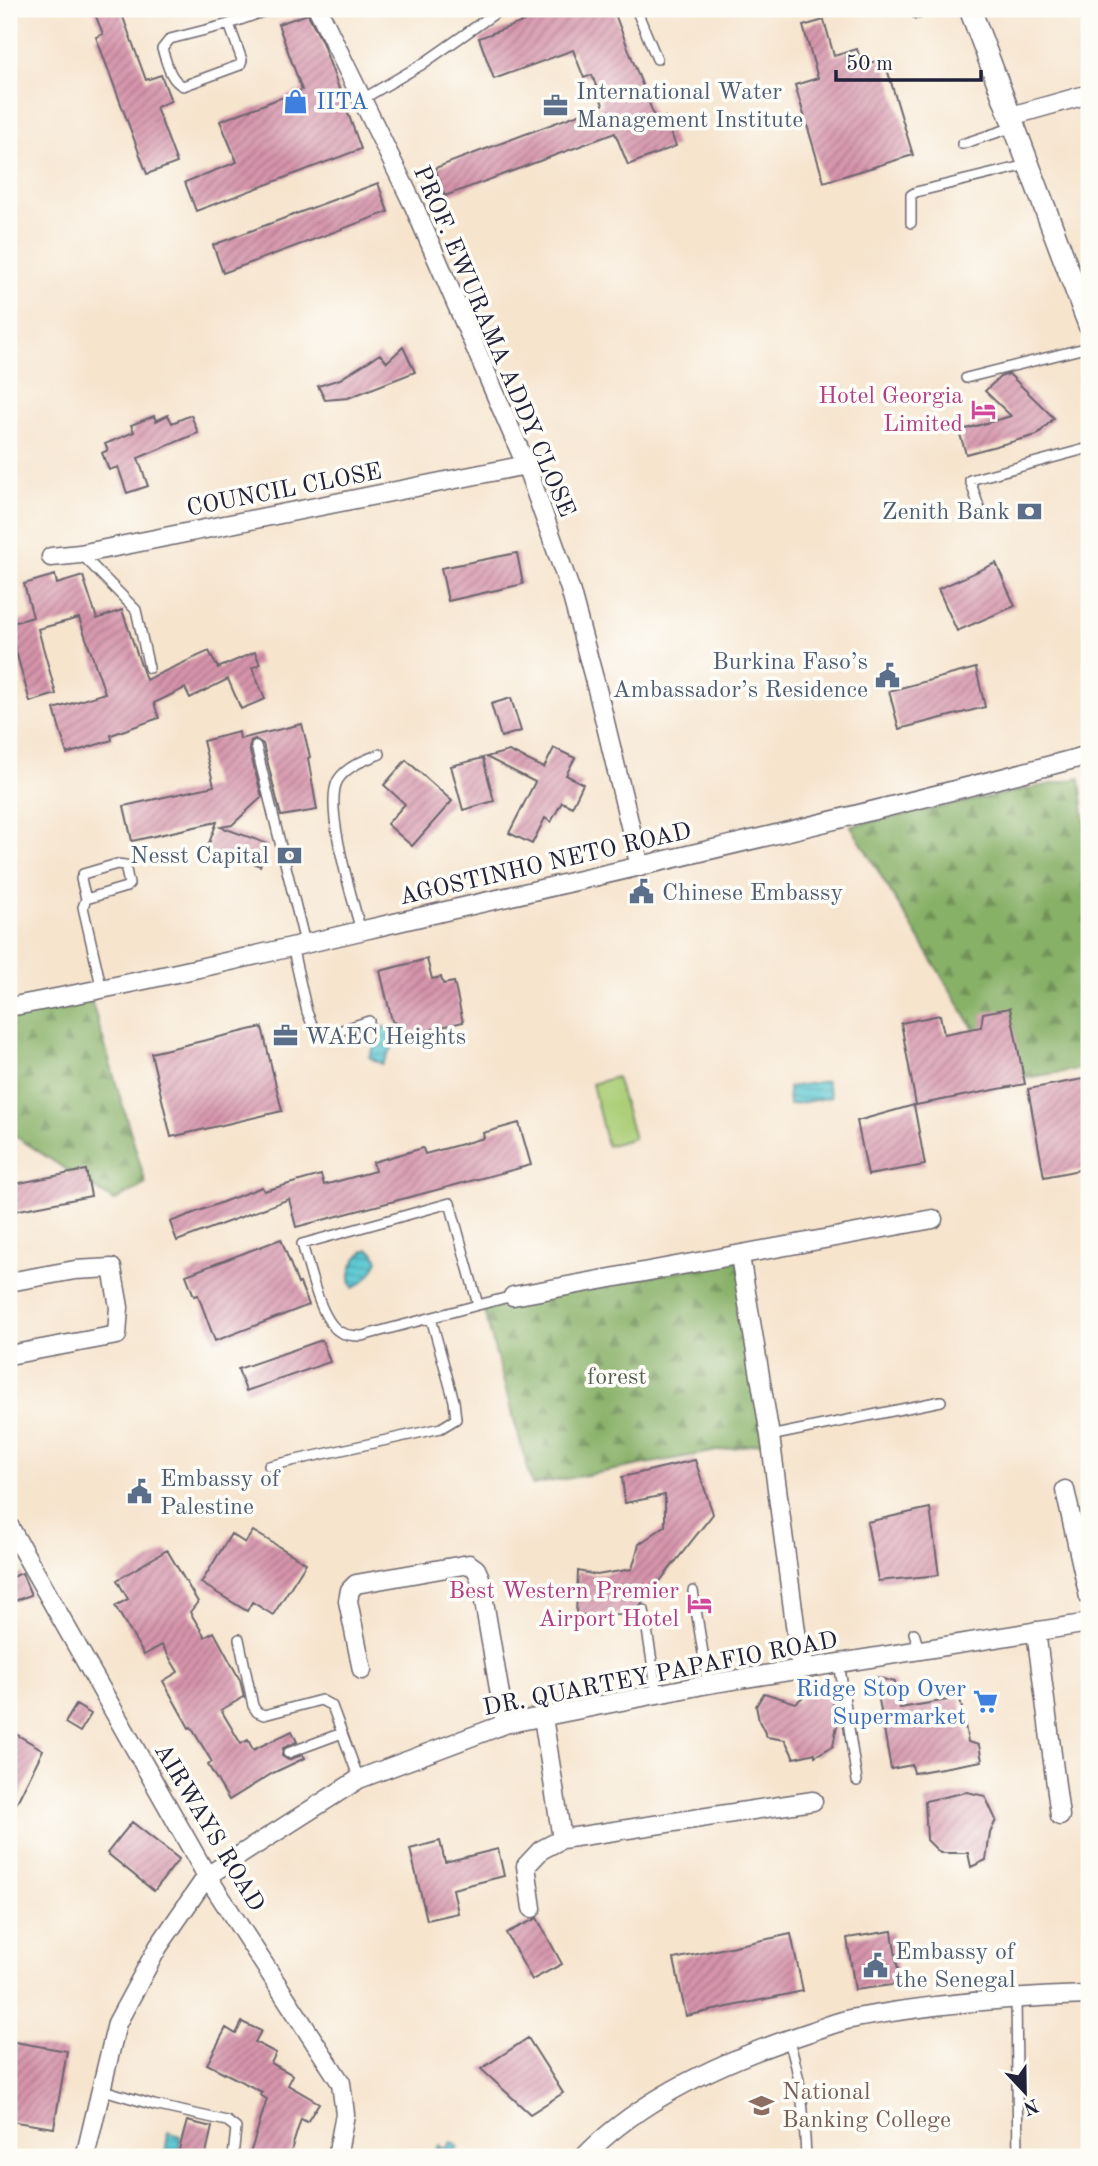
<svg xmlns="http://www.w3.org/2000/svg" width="1098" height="2166" font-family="'Old Standard TT',serif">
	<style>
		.green { fill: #abce77; stroke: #667859; stroke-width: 2 }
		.forest { fill: url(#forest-firs); stroke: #556a52; stroke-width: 2 }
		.water { fill: url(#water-rules); stroke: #3e7586; stroke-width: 2 }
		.building { fill: url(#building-hatch) }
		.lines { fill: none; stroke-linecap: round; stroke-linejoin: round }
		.service-casing { stroke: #6c666e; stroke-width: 12 }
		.minor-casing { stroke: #6c666e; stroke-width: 21 }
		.tertiary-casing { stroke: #6c666e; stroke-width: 24 }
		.service { stroke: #fff; stroke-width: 9 }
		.minor { stroke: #fff; stroke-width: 18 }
		.tertiary { stroke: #fff; stroke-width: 21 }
		.labels { text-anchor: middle; stroke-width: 7; stroke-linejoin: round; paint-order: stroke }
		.service-label { font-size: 24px; fill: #4e5e75; stroke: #fdfcf7; text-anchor: start }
		.shop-label { font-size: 24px; fill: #366cbe; stroke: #fdfcf7; text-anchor: start }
		.street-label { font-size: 24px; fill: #22223b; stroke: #fdfcf7 }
		.hotel-label { font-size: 24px; fill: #b23c85; stroke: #fdfcf7; text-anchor: end }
		.park-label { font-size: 24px; fill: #525e50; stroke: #fdfcf7 }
		.education-label { font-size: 24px; fill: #785e54; stroke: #fdfcf7; text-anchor: start }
	</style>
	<defs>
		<pattern id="forest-firs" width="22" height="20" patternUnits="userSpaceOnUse" patternTransform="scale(1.75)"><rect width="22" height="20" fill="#88b168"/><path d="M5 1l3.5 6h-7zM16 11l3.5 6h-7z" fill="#6f9057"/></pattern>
		<pattern id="water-rules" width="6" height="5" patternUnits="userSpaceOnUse" patternTransform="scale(1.75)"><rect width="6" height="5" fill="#5bc8d2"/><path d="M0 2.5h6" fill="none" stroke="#4ba2ac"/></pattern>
		<pattern id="building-hatch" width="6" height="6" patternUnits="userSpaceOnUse" patternTransform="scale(1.75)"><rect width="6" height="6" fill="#d694ab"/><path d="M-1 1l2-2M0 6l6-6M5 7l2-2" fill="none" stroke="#ad788c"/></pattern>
	</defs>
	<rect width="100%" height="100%" fill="#fdfcf7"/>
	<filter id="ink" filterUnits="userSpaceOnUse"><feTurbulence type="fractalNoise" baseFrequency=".0143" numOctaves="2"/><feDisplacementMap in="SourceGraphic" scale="14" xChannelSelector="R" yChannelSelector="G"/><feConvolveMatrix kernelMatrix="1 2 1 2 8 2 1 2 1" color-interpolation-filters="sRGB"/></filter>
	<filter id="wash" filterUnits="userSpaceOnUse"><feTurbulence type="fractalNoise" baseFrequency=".00686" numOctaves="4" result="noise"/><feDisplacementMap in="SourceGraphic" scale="28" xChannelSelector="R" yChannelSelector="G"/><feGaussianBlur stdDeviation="1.57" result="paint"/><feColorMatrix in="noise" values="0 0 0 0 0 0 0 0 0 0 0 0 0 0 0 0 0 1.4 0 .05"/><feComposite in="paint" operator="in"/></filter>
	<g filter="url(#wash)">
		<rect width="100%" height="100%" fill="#f6e4cd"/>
		<path class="green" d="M616,1077L634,1138L607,1146L592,1084Z"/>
		<path class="forest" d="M1080,778L1089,862V1068L1005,1081L851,826Z
			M91,999L146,1184L114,1201L9,1132V1016Z
			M739,1260L766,1442L532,1485L483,1307Z"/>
		<path class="water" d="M387,1027L400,1036L382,1064L369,1057L378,1038L374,1032L376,1028Z
			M826,1081L831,1097L789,1105L788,1087Z
			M368,1249L374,1253L378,1260C373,1273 366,1282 353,1288C345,1274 354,1256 368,1249Z
			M168,2132L180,2136L179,2157H165Z
			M451,2142L458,2147L452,2155L455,2157H431L439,2146L445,2149Z"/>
		<g id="blocks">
			<path class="building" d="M93,9H120L146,80L161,75L171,101L156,107L177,163L147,174L96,37L103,34Z
				M558,9H613L653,113L656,120L665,117L676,146L628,165L615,133L445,196L435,168L603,105L592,75L584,78L573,50L494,79L479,38Z
				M308,14L322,42L361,149L196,211L185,182L237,162L220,121L302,90L278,24Z
				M824,20L834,56L857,49L862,65L884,59L913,155L824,182L795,85L818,78L803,26Z
				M378,183L388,212L223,273L213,245Z
				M403,347L415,372L348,398L325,400L318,386L340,379L380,354L387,362Z
				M1009,374L1054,418L1037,435L966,454L959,431L1011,416L985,391L1000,377Z
				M168,415L172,423L191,415L198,433L138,458L148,486L127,493L118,467L109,470L102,453L108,450L105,444L134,432L131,425L154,416L156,421Z
				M517,553L523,584L448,601L441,568Z
				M996,563L1015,606L957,631L938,589Z
				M55,575L57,584L83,576L97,619L122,610L146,680L209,651L218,668L255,652L260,664L252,668L265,699L241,709L228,679L190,698L185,688L154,703L159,718L111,735L112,740L67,754L54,709L105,693L79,618L38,629L56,694L30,702L9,626V624L33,617L24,584Z
				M976,668L985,707L899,729L889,691Z
				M511,698L521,731L501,737L491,704Z
				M302,724L310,757L308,758L317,810L281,816L263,744L255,739L251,741L249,748L262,797L232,825L221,827L268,844L260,866L237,857L236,861L206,851L217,822L132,841L124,806L214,786L203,741L239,732L240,739Z
				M554,748L575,758L566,775L583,784L572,807L562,802L551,822L545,818L532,844L509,833L535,782L486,757L509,751L544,768Z
				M483,758L494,801L463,810L451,766Z
				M406,760L452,801L412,846L387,824L405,804L384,785Z
				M427,959L432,979L441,977L443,984L454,982L463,1022L420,1032L405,1030L392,1021L380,971Z
				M1010,1008L1025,1084L916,1105L901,1023L940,1015L944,1034L981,1027L983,1013Z
				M262,1027L282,1111L171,1137L151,1053Z
				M1089,1078V1168L1044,1177L1028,1089Z
				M914,1105L925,1165L868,1175L857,1121Z
				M519,1123L531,1165L296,1227L289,1199L177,1241L170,1222L262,1187L264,1191L321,1175L324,1185L375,1171L373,1162L423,1148L425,1154L484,1138L483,1133Z
				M86,1170L91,1196L9,1212V1185Z
				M281,1239L298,1284L300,1283L309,1305L215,1341L198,1295L194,1296L186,1275Z
				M322,1340L330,1362L246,1391L238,1369Z
				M695,1460L713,1514L634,1614L576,1615L578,1571L597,1575L632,1569L639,1544L665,1526V1495L625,1503L622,1477Z
				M930,1508L939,1575L878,1581L867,1522Z
				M253,1531L306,1563L273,1615L252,1602L247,1611L201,1583L231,1534L245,1543Z
				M167,1550L198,1602L190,1612L205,1637L214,1632L240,1680L244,1697L221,1710L241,1744L248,1740L253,1750L292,1731L297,1742L283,1748L282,1756L288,1760L303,1755L305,1758L273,1773L229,1800L208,1765L212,1762L191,1727L189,1728L163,1681L178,1672L162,1645L144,1655L115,1606L128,1599L117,1580Z
				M22,1573L31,1595L9,1603V1578Z
				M875,1677L895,1682L900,1708L960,1698L968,1742L979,1745L982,1761L914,1773L912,1765L891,1769Z
				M831,1689L837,1725L833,1746L815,1756V1753L794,1758L785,1740L767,1737L759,1721L756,1706L764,1693L796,1703L811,1690Z
				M76,1705L91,1714L80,1732L65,1723Z
				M9,1730L43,1750L9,1818Z
				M967,1792L985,1796L996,1820L990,1833L986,1860L971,1867L968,1853H940L927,1840L925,1801Z
				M132,1822L179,1859L154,1891L107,1853Z
				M440,1841L445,1862L498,1849L504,1876L453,1889L458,1913L427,1920L410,1849Z
				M537,1918L562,1964L532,1980L506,1933Z
				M892,1931L900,1984L855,1990L847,1938Z
				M791,1934L803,1991L686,2016L674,1959Z
				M242,2022L261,2031L255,2042L276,2053L271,2063L293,2075L288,2085L319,2103L307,2122L301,2119L289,2157H249L267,2099L260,2095L262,2092L207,2064L226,2028L236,2034Z
				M528,2038L563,2093L530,2114L481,2069Z
				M9,2041L67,2051L54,2128L9,2121Z
				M187,2121L212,2127L205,2157H177Z"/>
		</g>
	</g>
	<g filter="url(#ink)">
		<use href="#blocks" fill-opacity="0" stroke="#6c666e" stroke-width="2"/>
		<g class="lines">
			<defs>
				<path id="service" d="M636,9L657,59
					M916,9L917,14L930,9
					M229,24L242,60L240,65L183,86C169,79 167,62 162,49L170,39L229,24L271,9
					M361,100L421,65L501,9
					M962,144L1014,127
					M911,223V195L916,192L1027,165
					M966,378L1089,347
					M982,516L970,480L1089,448
					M82,555L136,610L149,668
					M256,746L305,943
					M86,899L81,879L83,874L117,864L125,865L129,884L126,887L86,899L83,907L102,990
					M361,931C353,901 323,805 338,780C347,766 365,760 380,754
					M292,946L307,1012L316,1034H330L369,1021
					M450,1203L478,1305L362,1336C355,1336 347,1336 340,1332C320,1321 309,1266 302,1244Z
					M478,1305L513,1296
					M770,1436L941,1401
					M269,1466L441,1428L456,1419L454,1401L431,1318
					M693,1591L708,1684
					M644,1610L657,1694
					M914,1633L919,1649
					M239,1639L253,1706L257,1712L264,1715L321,1700L332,1706L359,1779
					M839,1662L857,1781
					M288,1753L342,1733
					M1016,1997L1018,2157
					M788,2039C802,2078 804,2116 806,2157
					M100,2089L154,2105L227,2121L236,2128L233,2157"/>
				<path id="minor" d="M318,9L414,206L526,465L570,589L599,697L640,867
					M1011,116L1089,94
					M51,557L80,554L526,465
					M9,1007C157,980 303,944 450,910C664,861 877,812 1089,755
					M740,1256L770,1436L801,1669
					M9,1282L75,1270L112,1268L119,1307L117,1335L9,1355
					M513,1296L933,1219
					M1065,1490L1089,1597
					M9,1526L207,1876L341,2083L345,2114L337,2157
					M1036,1631L1060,1816
					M362,1670L348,1601L350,1590L356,1584L469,1564L476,1569L480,1578L505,1724
					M543,1717L562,1839
					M532,1908L526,1866L541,1850L562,1839L813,1801
					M85,2157L117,2023L158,1947L207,1876L359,1779L505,1724L708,1684L1089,1623
					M584,2157C641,2097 733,2057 810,2032C825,2027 841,2020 856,2018C933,2004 1011,1997 1089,1995"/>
				<path id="tertiary" d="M970,9L1089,325"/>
			</defs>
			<use href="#service" class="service-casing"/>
			<use href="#minor" class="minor-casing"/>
			<use href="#tertiary" class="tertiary-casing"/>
			<use href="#service" class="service"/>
			<use href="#minor" class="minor"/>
			<use href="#tertiary" class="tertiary"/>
		</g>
	</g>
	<defs>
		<symbol id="shop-bare" viewBox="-9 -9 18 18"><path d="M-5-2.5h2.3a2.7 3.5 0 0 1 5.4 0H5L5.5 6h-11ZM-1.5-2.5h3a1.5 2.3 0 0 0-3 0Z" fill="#3f7fe0" stroke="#fdfcf7" stroke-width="2.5" paint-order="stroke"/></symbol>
		<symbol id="office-bare" viewBox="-9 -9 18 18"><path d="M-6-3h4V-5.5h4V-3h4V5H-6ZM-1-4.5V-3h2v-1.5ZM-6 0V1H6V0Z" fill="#5c6f8a" stroke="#fdfcf7" stroke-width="2.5" paint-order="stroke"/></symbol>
		<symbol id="hotel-bare" viewBox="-9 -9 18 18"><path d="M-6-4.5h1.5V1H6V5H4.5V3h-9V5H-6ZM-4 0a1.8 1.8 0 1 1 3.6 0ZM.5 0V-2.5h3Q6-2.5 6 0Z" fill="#d1479c" stroke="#fdfcf7" stroke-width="2.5" paint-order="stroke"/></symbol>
		<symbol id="bank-bare" viewBox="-9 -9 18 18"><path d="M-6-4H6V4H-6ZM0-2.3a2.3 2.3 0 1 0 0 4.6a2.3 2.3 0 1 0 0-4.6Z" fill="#5c6f8a" stroke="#fdfcf7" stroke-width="2.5" paint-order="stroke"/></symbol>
		<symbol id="civic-bare" viewBox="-9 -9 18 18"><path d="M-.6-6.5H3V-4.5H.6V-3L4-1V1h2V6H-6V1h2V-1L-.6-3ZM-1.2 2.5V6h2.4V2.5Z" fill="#5c6f8a" stroke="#fdfcf7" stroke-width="2.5" paint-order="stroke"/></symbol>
		<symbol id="supermarket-bare" viewBox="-9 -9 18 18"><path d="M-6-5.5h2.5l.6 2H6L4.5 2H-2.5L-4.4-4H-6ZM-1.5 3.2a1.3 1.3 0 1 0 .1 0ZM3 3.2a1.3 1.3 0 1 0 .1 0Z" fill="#3f7fe0" stroke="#fdfcf7" stroke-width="2.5" paint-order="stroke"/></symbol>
		<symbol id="university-bare" viewBox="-9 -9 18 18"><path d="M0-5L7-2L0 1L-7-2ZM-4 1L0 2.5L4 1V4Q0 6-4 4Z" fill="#8d6e63" stroke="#fdfcf7" stroke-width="2.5" paint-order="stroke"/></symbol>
	</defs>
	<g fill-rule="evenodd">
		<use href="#shop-bare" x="278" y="84" width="35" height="35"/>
		<use href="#office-bare" x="538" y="88" width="35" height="35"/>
		<use href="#hotel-bare" x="966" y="392" width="35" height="35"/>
		<use href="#bank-bare" x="1012" y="494" width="35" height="35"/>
		<use href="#civic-bare" x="870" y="658" width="35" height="35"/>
		<use href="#bank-bare" x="272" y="838" width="35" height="35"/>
		<use href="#civic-bare" x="624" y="874" width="35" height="35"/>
		<use href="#office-bare" x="268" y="1018" width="35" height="35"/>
		<use href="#civic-bare" x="122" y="1474" width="35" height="35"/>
		<use href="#hotel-bare" x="682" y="1586" width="35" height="35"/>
		<use href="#supermarket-bare" x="968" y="1684" width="35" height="35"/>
		<use href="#civic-bare" x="858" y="1948" width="35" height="35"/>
		<use href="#university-bare" x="744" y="2088" width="35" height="35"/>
	</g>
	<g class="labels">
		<g class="service-label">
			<text x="576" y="99">International Water<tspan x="576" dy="28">Management Institute</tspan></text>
			<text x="1010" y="519" text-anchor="end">Zenith Bank</text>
			<text x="868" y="669" text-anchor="end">Burkina Faso’s<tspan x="868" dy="28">Ambassador’s Residence</tspan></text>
			<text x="269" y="863" text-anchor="end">Nesst Capital</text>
			<text x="662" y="900">Chinese Embassy</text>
			<text x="305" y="1044">WAEC Heights</text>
			<text x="160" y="1486">Embassy of<tspan x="160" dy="28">Palestine</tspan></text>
			<text x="895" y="1959">Embassy of<tspan x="895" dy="28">the Senegal</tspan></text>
		</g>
		<g class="shop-label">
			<text x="316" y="109">IITA</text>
			<text x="966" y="1696" text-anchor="end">Ridge Stop Over<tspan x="966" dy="28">Supermarket</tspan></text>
		</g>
		<g class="street-label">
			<text transform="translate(495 341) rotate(67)" y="8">PROF. EWURAMA ADDY CLOSE</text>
			<text transform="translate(284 489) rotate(-11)" y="8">COUNCIL CLOSE</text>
			<text transform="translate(545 863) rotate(-13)" y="8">AGOSTINHO NETO ROAD</text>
			<text transform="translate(660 1673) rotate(-11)" y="8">DR. QUARTEY PAPAFIO ROAD</text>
			<text transform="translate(210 1827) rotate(59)" y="8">AIRWAYS ROAD</text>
		</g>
		<g class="hotel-label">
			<text x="963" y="403">Hotel Georgia<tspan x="963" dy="28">Limited</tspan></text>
			<text x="679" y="1598">Best Western Premier<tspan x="679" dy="28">Airport Hotel</tspan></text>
		</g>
		<g class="park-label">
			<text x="617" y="1384">forest</text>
		</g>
		<g class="education-label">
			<text x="782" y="2099">National<tspan x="782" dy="28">Banking College</tspan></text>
		</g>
	</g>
	<rect width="1098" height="2166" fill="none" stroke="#fdfcf7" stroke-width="35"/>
	<g transform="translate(1025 2092) rotate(158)" stroke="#fdfcf7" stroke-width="5" paint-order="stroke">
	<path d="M0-5L12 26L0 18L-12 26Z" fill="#22223b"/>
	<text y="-10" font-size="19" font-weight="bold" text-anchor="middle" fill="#22223b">N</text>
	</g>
	<path d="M836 70v10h145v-10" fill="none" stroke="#22223b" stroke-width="3.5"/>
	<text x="846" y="70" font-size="21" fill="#22223b" stroke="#fdfcf7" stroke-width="5" paint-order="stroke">50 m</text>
</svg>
